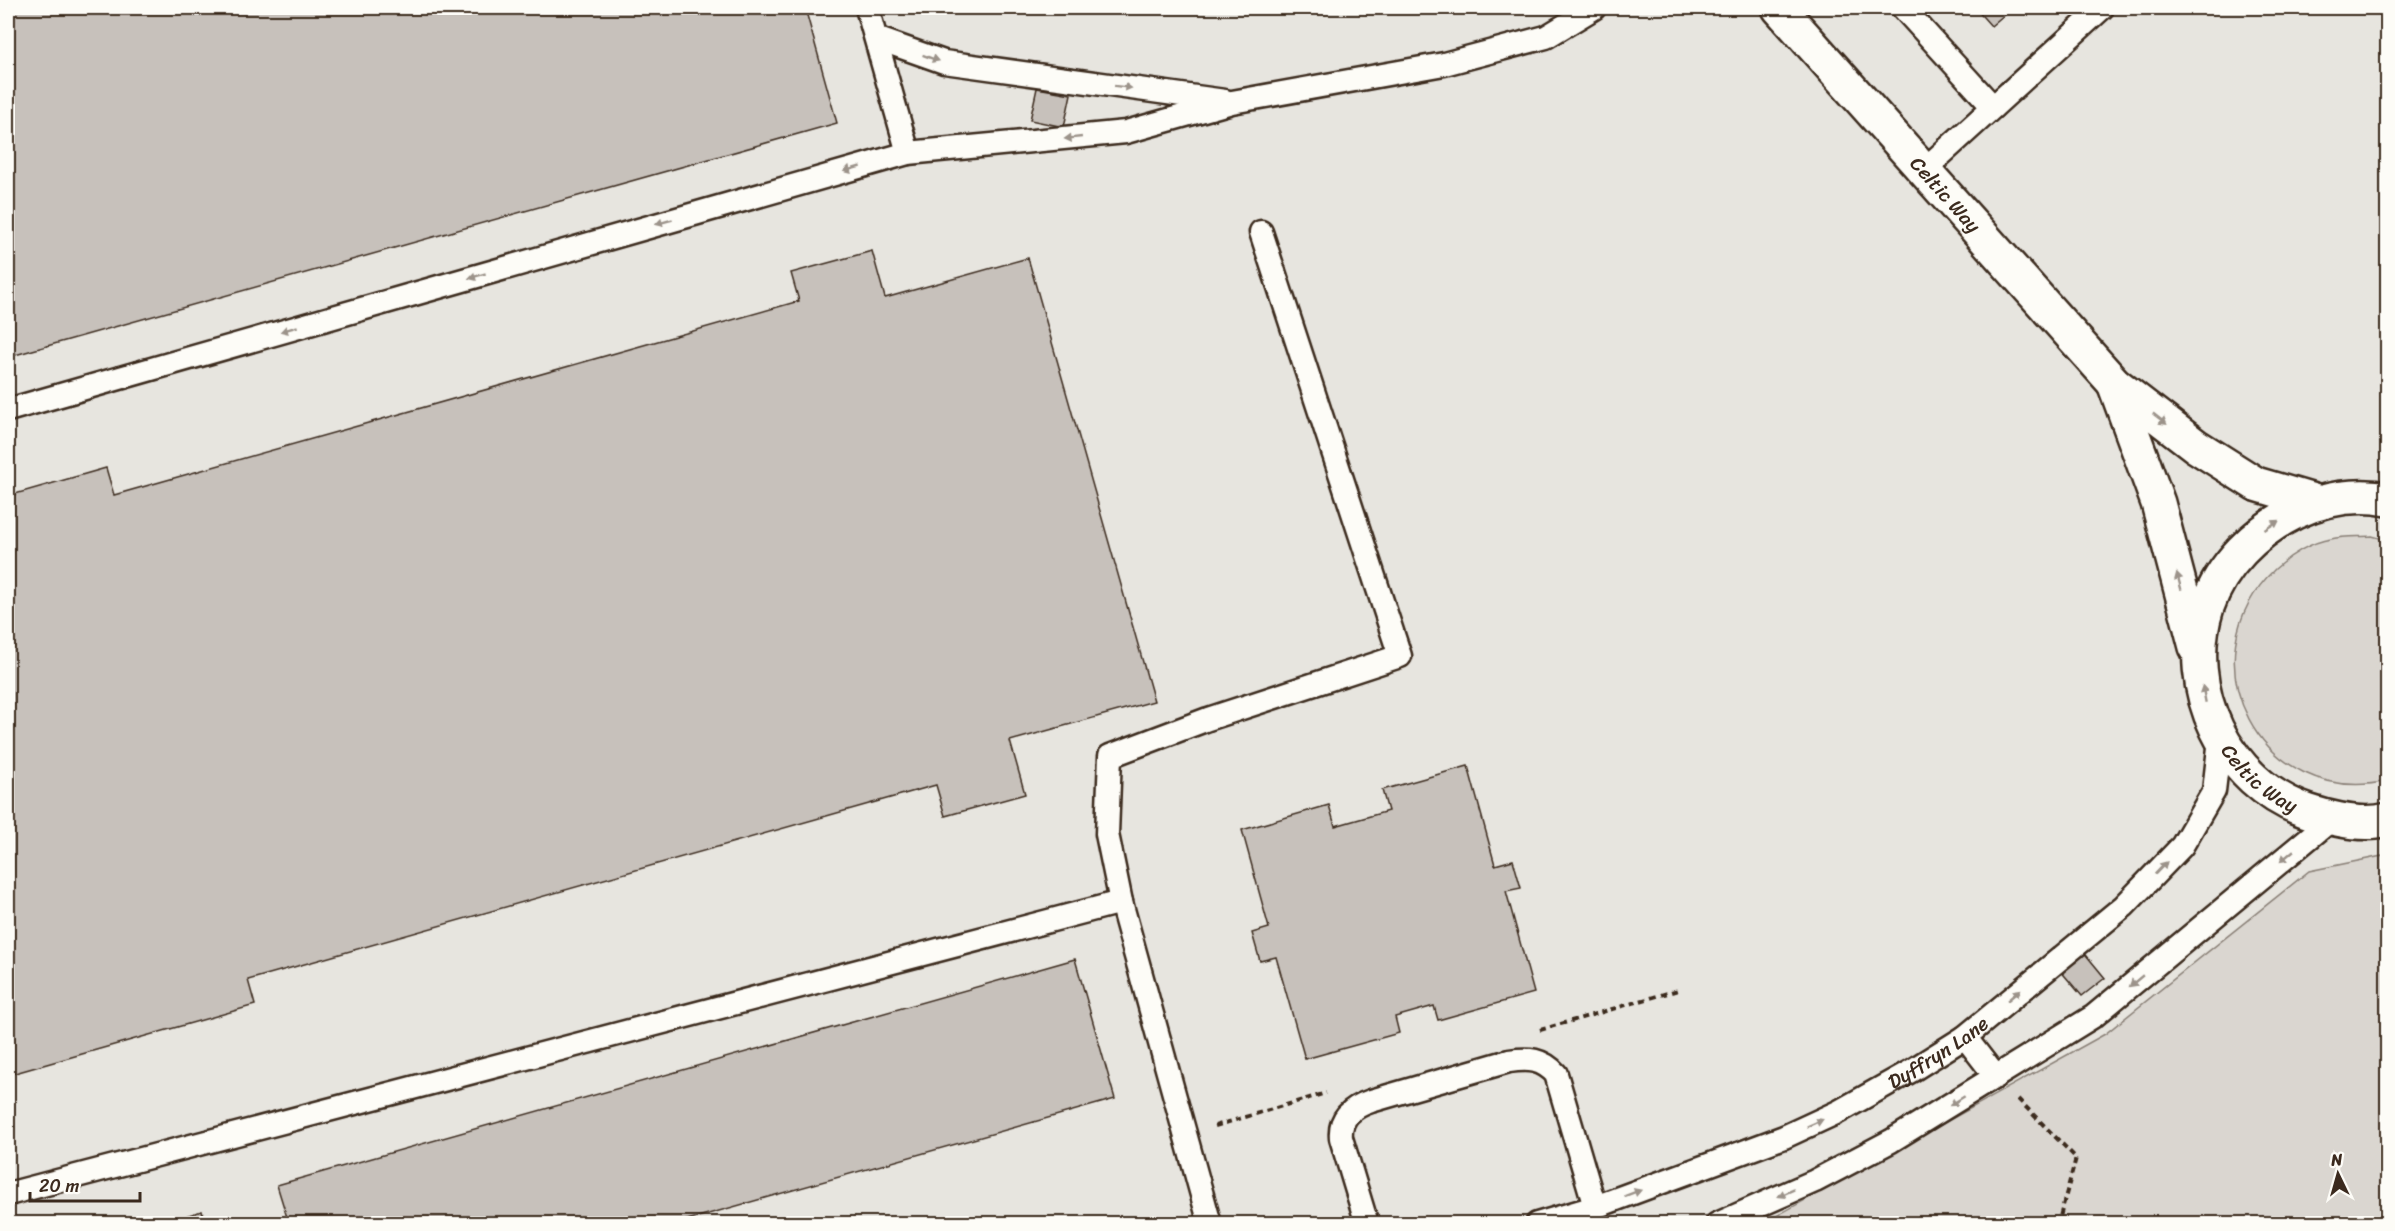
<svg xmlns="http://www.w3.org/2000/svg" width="2395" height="1231" font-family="Sriracha,sans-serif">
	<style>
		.built { fill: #e7e5df }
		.green { fill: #dad6d0; stroke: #8a8077; stroke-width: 1.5 }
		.building { fill: #c7c1bb; stroke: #3b2a1e; stroke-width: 1.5 }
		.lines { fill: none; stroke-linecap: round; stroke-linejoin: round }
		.service-casing { stroke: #3b2a1e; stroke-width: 27 }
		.tertiary-casing { stroke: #3b2a1e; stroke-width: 38 }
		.path { stroke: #3b2a1e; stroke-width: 4; stroke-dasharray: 6 4.5; stroke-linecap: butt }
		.service { stroke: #fdfcf7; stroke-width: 22 }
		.tertiary { stroke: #fdfcf7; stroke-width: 33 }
		.oneway { fill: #9c938a }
		.labels { text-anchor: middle; stroke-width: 5; stroke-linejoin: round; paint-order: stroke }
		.street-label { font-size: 20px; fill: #3b2a1e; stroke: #fdfcf7 }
	</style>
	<rect width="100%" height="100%" fill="#f5f4ee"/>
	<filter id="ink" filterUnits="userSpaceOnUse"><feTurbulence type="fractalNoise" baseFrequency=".0167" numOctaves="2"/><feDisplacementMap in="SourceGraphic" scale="12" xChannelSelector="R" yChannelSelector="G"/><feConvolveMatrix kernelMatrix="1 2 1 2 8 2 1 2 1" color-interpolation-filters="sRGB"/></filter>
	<g filter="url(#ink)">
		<path class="built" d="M8,8H2387V1223H8Z"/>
		<path class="green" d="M2372,536L2387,540V781C2261,809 2182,658 2275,569C2290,555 2311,542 2331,539C2344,536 2358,537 2372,536Z
			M2387,855V1223L1762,1224L2105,1034L2309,871Z"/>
		<path class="building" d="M8,8H805L837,123L8,357Z
			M1975,8H2012L1991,26Z
			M1037,88L1071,94L1064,127L1030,120Z
			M872,251L885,298L1028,258L1154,701L1010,741L1025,794L945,816L936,785L248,980L255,1005L8,1075V496L106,468L114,495L799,301L791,273Z
			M1468,766L1495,865L1513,860L1521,888L1506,891L1534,993L1438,1020L1434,1006L1395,1017L1399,1033L1305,1059L1276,957L1260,961L1252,933L1269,928L1242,830L1329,805L1335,826L1388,811L1382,790Z
			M2082,950L2105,978L2082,996L2059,969Z
			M1075,959L1115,1099L673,1224H289L277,1185Z
			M202,1211L205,1224H159Z"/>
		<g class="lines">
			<defs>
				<g id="service">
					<path d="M867,8L908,153"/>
					<path d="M1903,8L1993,107"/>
					<path d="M876,38L944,62L1225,101"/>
					<path d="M1924,170L2102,8"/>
					<path d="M8,410L908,153L1126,132L1232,102L1444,64L1546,37L1594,8"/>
					<path d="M1121,902L1107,834L1110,756L1208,719L1400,656L1261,232"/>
					<path d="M1965,1037L1996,1077"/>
					<path d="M8,1194L1121,902L1210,1224"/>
					<path d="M1367,1224L1341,1138C1339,1117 1353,1107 1371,1101L1509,1061C1529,1058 1542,1059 1556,1074L1595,1207"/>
					<path id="s1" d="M1537,1224L1595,1207L1784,1137L1838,1112L1911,1071L1965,1037L2124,906L2182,846L2214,791L2220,739"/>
					<path d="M1717,1224L1815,1181L1891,1141L2094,1016L2332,819"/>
				</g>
				<g id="tertiary">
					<path id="s2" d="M1779,8L2114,383L2196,446L2256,484L2317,502"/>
					<path d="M2114,383L2158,503L2196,647"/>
					<path id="s3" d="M2388,499C2356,493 2323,499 2295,512C2256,531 2221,565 2207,607C2181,689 2226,783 2307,811C2331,819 2362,827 2388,820"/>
				</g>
			</defs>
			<use href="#service" class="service-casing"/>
			<use href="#tertiary" class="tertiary-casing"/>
			<path class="path" d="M1540,1030L1678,990
				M2018,1099L2076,1158L2058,1224
				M1215,1126L1326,1093"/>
			<use href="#service" class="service"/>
			<use href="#tertiary" class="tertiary"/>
		</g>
		<defs><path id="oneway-solid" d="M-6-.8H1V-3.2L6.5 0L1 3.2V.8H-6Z" transform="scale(1.5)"/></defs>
		<g class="oneway">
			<use href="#oneway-solid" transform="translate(931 58) rotate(20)"/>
			<use href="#oneway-solid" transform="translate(1123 87) rotate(7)"/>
			<use href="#oneway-solid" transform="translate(1073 138) rotate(174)"/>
			<use href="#oneway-solid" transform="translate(852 169) rotate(164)"/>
			<use href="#oneway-solid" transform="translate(664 222) rotate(164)"/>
			<use href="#oneway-solid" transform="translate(477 276) rotate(164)"/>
			<use href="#oneway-solid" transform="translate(289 329) rotate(164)"/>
			<use href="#oneway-solid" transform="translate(2160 419) rotate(38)"/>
			<use href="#oneway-solid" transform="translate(2272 525) rotate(-33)"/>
			<use href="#oneway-solid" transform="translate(2179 581) rotate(-105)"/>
			<use href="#oneway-solid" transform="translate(2204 694) rotate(-101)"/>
			<use href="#oneway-solid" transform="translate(2287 856) rotate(140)"/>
			<use href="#oneway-solid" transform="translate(2161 868) rotate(-46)"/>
			<use href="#oneway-solid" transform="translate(2136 981) rotate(140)"/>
			<use href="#oneway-solid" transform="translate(2014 995) rotate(-40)"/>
			<use href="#oneway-solid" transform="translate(1957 1101) rotate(148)"/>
			<use href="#oneway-solid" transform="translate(1815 1123) rotate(-24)"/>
			<use href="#oneway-solid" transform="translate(1633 1193) rotate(-20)"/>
			<use href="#oneway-solid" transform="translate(1786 1193) rotate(156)"/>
		</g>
	</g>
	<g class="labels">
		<g class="street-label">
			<text dy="7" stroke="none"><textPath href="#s2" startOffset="250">Celtic Way</textPath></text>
			<text dy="7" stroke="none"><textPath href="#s3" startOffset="420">Celtic Way</textPath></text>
			<text dy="7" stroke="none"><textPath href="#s1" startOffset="438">Dyffryn Lane</textPath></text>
		</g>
	</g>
	<rect width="2395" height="1231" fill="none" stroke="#fdfcf7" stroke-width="30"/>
	<rect x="15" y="15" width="2365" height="1201" fill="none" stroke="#3b2a1e" stroke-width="2" filter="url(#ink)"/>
	<g transform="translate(2338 1174) rotate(355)" stroke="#fdfcf7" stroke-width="4.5" paint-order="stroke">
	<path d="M0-4.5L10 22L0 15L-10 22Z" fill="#3b2a1e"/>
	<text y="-9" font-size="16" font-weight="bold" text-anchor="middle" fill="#3b2a1e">N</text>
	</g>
	<path d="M30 1192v9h110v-9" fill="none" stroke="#3b2a1e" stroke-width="3"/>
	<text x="39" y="1192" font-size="18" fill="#3b2a1e" stroke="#fdfcf7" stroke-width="4.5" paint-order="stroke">20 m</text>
</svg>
